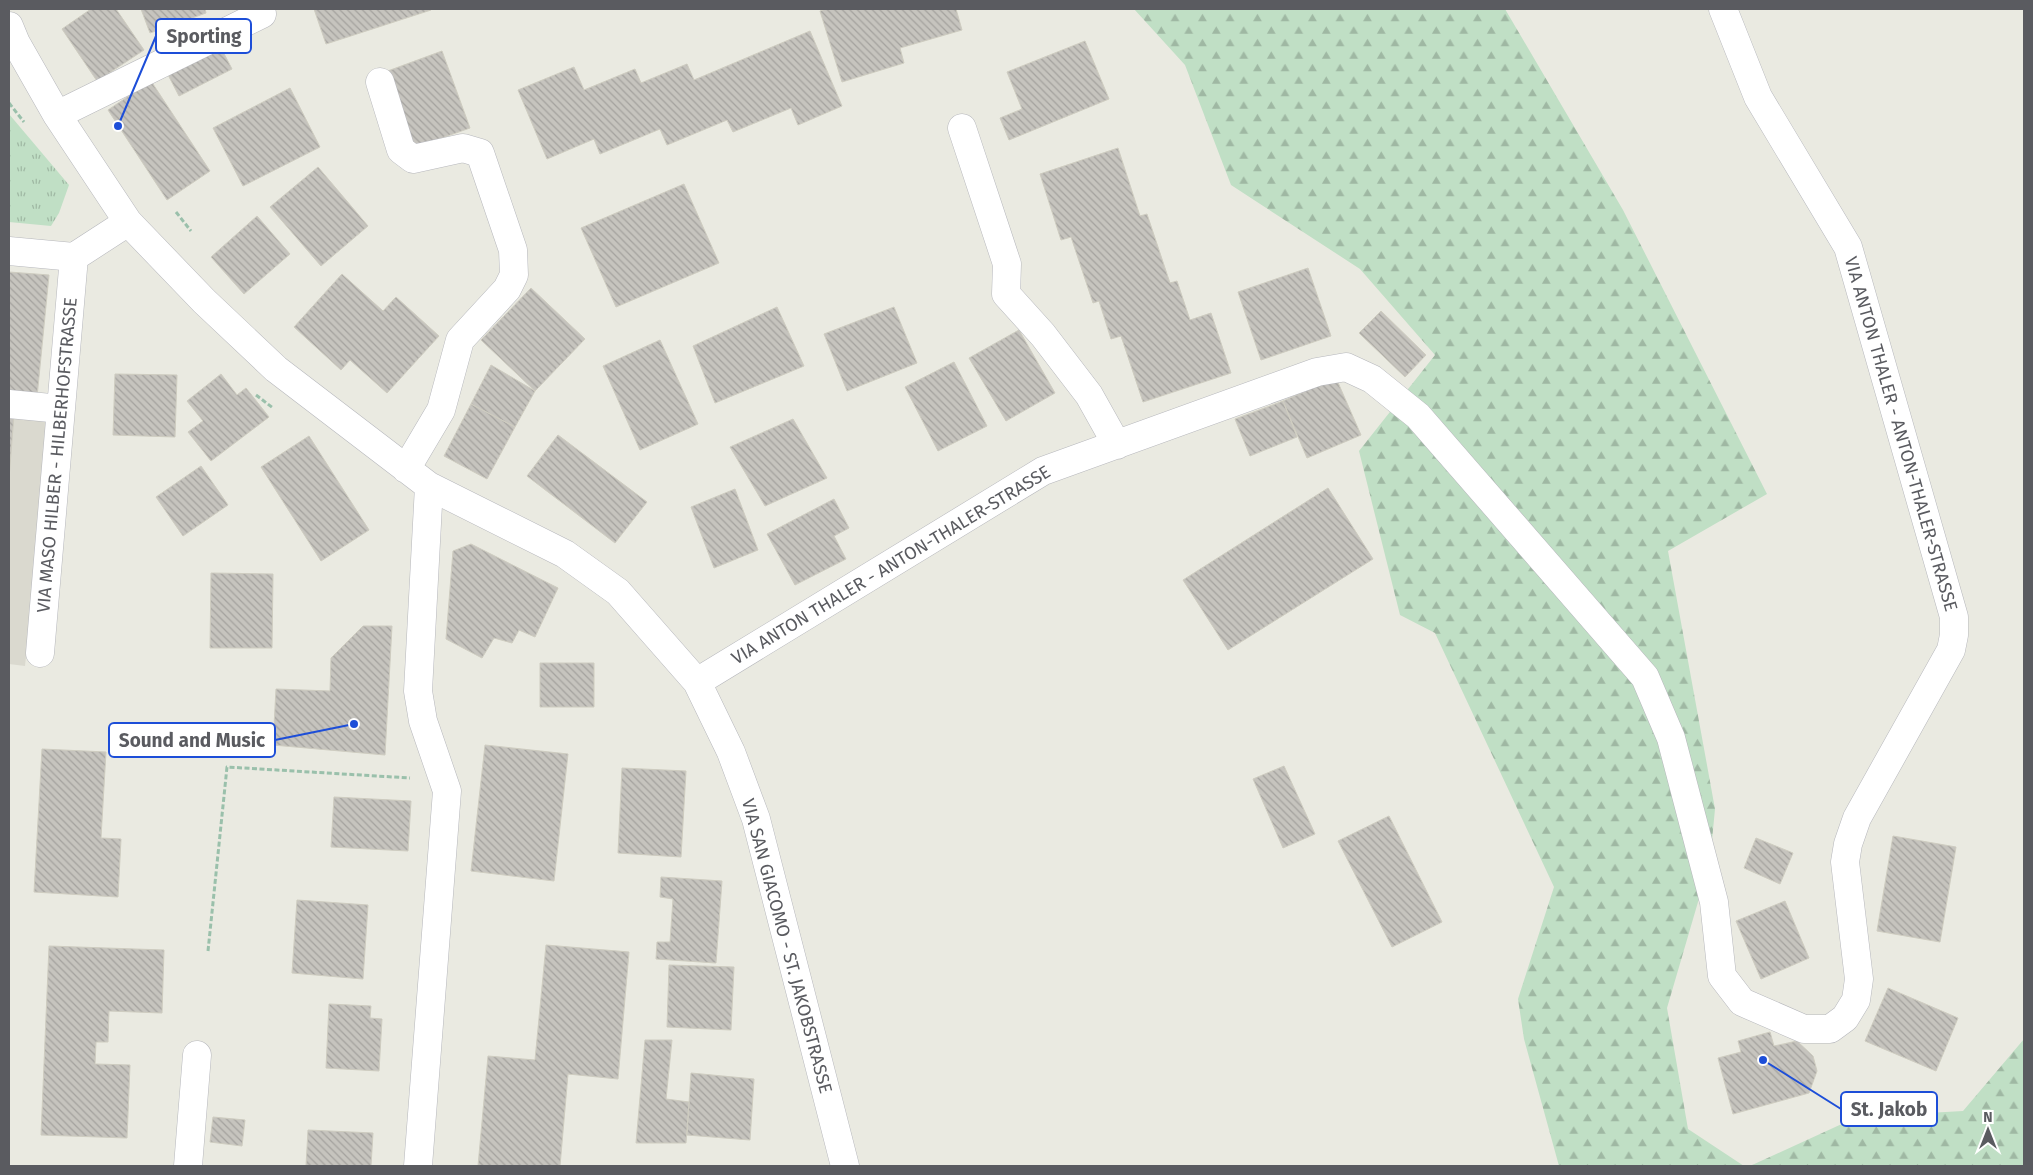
<svg xmlns="http://www.w3.org/2000/svg" width="2033" height="1175" font-family="'Fira Sans',sans-serif">
	<style>
		.education { fill: #dad9cf }
		.forest { fill: url(#forest-firs) }
		.park { fill: url(#park-tufts) }
		.building { fill: url(#building-back-hatch); stroke: #ceccc0 }
		.lines { fill: none; stroke-linecap: round; stroke-linejoin: round }
		.minor-casing { stroke: #b6b7bc; stroke-width: 29 }
		.path { stroke: #9ac0ab; stroke-width: 3; stroke-dasharray: 5 2.5; stroke-linecap: butt }
		.minor { stroke: #fff; stroke-width: 28 }
		.labels { text-anchor: middle; stroke-width: 5; stroke-linejoin: round; paint-order: stroke }
		.street-label { font-size: 18px; fill: #5a5b60; stroke: #fff }
		.leader { fill: none; stroke: #1d4ed8; stroke-width: 2 }
		.callout-dot { fill: #1d4ed8; stroke: #fff; stroke-width: 2 }
		.callout { fill: #fff; stroke: #1d4ed8; stroke-width: 2 }
		.callout-label { font-size: 19px; text-anchor: middle; font-weight: bold; fill: #5a5b60 }
	</style>
	<defs>
		<pattern id="forest-firs" width="22" height="20" patternUnits="userSpaceOnUse" patternTransform="scale(1.25)"><rect width="22" height="20" fill="#c0dfc5"/><path d="M5 1l3.5 6h-7zM16 11l3.5 6h-7z" fill="#9fb8a3"/></pattern>
		<pattern id="park-tufts" width="24" height="20" patternUnits="userSpaceOnUse" patternTransform="scale(1.25)"><rect width="24" height="20" fill="#c0dfc5"/><path d="M3 7l-1-3M5 7V3M7 7l1-3M15 17l-1-3M17 17v-4M19 17l1-3" fill="none" stroke="#9fb8a3"/></pattern>
		<pattern id="building-back-hatch" width="6" height="6" patternUnits="userSpaceOnUse" patternTransform="scale(1.25)"><rect width="6" height="6" fill="#c6c4be"/><path d="M-1 5l2 2M0 0l6 6M5-1l2 2" fill="none" stroke="#a4a29e"/></pattern>
	</defs>
	<rect width="100%" height="100%" fill="#eaeae1"/>
	<path class="education" d="M9,395L54,399L25,666L9,664Z"/>
	<path class="forest" d="M1134,9H1505L1623,210L1767,494L1668,551L1715,809L1710,861L1667,1008L1688,1129L1744,1166H1559L1524,1039L1518,999L1554,887L1435,633L1400,615L1359,451L1435,355L1360,269L1231,185L1185,65Z
		M2024,1039V1166H1750L1857,1117L1963,1111Z"/>
	<path class="park" d="M9,114L69,185L59,213L51,226L9,222Z"/>
	<path class="building" d="M91,9H116L144,50L97,81L62,29Z
		M141,9H205L206,13L150,33Z
		M314,9H431V10L326,44Z
		M826,9H956L962,30L900,48L904,63L842,82L820,11Z
		M810,31L842,106L798,125L791,108L733,132L727,120L667,145L660,129L600,154L594,139L547,159L518,90L574,67L584,90L635,69L641,83L687,64L694,80Z
		M1085,41L1109,99L1009,140L1000,118L1022,109L1007,72Z
		M218,42L232,69L179,96L165,69Z
		M442,51L470,128L413,148L385,72Z
		M151,81L210,171L167,200L108,110Z
		M290,88L320,147L243,186L213,128Z
		M1118,148L1140,216L1147,214L1170,283L1177,281L1190,320L1211,313L1231,373L1143,402L1121,336L1111,339L1099,301L1093,303L1071,237L1061,240L1040,174Z
		M318,167L368,226L321,266L270,207Z
		M684,184L719,263L616,307L581,228Z
		M257,216L290,254L244,294L211,257Z
		M1308,268L1331,336L1261,360L1238,292Z
		M9,272L49,275L37,397L9,395Z
		M342,274L383,311L396,297L439,336L387,393L350,360L341,370L294,327Z
		M531,288L585,339L535,391L481,340Z
		M777,307L804,366L715,403L693,346Z
		M894,307L917,363L847,391L824,334Z
		M1381,311L1426,355L1405,377L1359,333Z
		M1019,330L1055,393L1006,421L969,358Z
		M660,340L698,424L640,450L603,366Z
		M954,362L987,426L938,451L905,387Z
		M491,365L535,391L515,427L471,404Z
		M115,374L177,375L175,437L113,435Z
		M221,374L237,395L246,388L269,417L211,461L188,432L203,421L187,401Z
		M1336,378L1361,435L1307,458L1283,401Z
		M1283,401L1297,437L1250,456L1235,419Z
		M471,404L515,427L487,479L444,456Z
		M9,415H14L9,478Z
		M793,419L827,478L765,506L730,447Z
		M558,435L647,502L615,543L527,476Z
		M309,436L369,530L321,561L261,467Z
		M201,466L228,505L183,536L156,497Z
		M1328,488L1373,559L1228,650L1183,580Z
		M735,489L758,550L714,568L691,507Z
		M834,499L849,528L834,536L846,559L795,585L767,534Z
		M471,544L558,588L535,637L519,630L512,643L494,638L482,658L446,639L453,551Z
		M211,573L273,574L272,648H210Z
		M363,626H392L385,755L273,745L276,689L330,691L331,658Z
		M540,663H594V707H540Z
		M485,745L568,754L554,881L471,871Z
		M42,749L106,752L101,838L121,839L118,897L34,892Z
		M1284,766L1315,834L1283,848L1253,779Z
		M622,768L686,771L681,857L618,853Z
		M334,797L411,801L408,851L331,847Z
		M1389,816L1442,922L1392,947L1338,841Z
		M1893,836L1956,847L1940,942L1877,931Z
		M1756,838L1793,853L1780,884L1744,868Z
		M661,877L722,881L716,963L656,959L657,942H670L673,899L660,897Z
		M297,900L368,905L363,979L292,973Z
		M1785,901L1809,958L1761,979L1736,921Z
		M546,945L629,952L618,1079L568,1074L560,1166H478L488,1056L535,1060Z
		M49,946L164,950L162,1013L109,1011L108,1042H96L95,1064L130,1065L127,1138L41,1135Z
		M669,965L734,967L731,1030L667,1027Z
		M1888,988L1958,1018L1936,1071L1865,1041Z
		M329,1004L371,1006L370,1018L382,1019L379,1071L326,1068Z
		M1770,1032L1774,1046L1797,1041L1813,1056L1817,1071L1809,1093L1733,1114L1718,1058L1741,1052L1738,1041Z
		M645,1040H672L666,1099L689,1102L686,1143H636Z
		M691,1073L754,1079L750,1140L687,1135Z
		M213,1117L245,1120L242,1146L210,1142Z
		M308,1130L373,1133L371,1166H306Z"/>
	<g class="lines">
		<defs>
			<path id="minor" d="M9,26L16,43L57,115L128,222L204,301L276,369L429,486L565,554L618,592L697,682L731,752L756,819L845,1166
				M380,82L401,150L413,159L463,148L480,153L513,250L514,275L507,289L460,340L441,410L406,469
				M57,115L262,14
				M962,128L1007,264L1006,294L1043,335L1089,395L1117,445
				M9,251L74,257L128,222
				M9,404L61,409
				M40,653L74,257
				M697,682L1043,471L1317,372L1346,367L1372,379L1418,416L1645,677L1671,738L1714,902L1722,976L1742,1002L1804,1029H1830L1845,1018L1856,1000L1859,979L1845,862L1848,844L1857,818L1951,650L1954,635V617L1848,247L1758,97L1723,9
				M188,1166L197,1055
				M418,1166L447,791L423,721L418,691L429,486"/>
		</defs>
		<use href="#minor" class="minor-casing"/>
		<path class="path" d="M9,103L24,122
			M176,212L191,231
			M256,395L273,408
			M208,951L227,767L410,778"/>
		<use href="#minor" class="minor"/>
	</g>
	<g class="labels">
		<g class="street-label">
			<text transform="translate(1901 434) rotate(74)" y="6">VIA ANTON THALER - ANTON-THALER-STRASSE</text>
			<text transform="translate(57 455) rotate(-85)" y="6">VIA MASO HILBER - HILBERHOFSTRASSE</text>
			<text transform="translate(891 565) rotate(-31)" y="6">VIA ANTON THALER - ANTON-THALER-STRASSE</text>
			<text transform="translate(787 946) rotate(75)" y="6">VIA SAN GIACOMO - ST. JAKOBSTRASSE</text>
		</g>
	</g>
	<path class="leader" d="M118 126L156 36M354 724L275 740M1763 1060L1841 1109"/>
	<g class="callout-dot">
		<circle cx="118" cy="126" r="5"/>
		<circle cx="354" cy="724" r="5"/>
		<circle cx="1763" cy="1060" r="5"/>
	</g>
	<g class="callout">
		<rect x="156" y="19" width="95" height="34" rx="5"/>
		<rect x="109" y="723" width="166" height="34" rx="5"/>
		<rect x="1841" y="1092" width="96" height="34" rx="5"/>
	</g>
	<g class="callout-label">
		<text x="204" y="43">Sporting</text>
		<text x="192" y="747">Sound and Music</text>
		<text x="1889" y="1116">St. Jakob</text>
	</g>
	<rect width="2033" height="1175" fill="none" stroke="#5a5b60" stroke-width="20"/>
	<g transform="translate(1988 1130)" stroke="#ffffff" stroke-width="4" paint-order="stroke">
	<path d="M0-4L9 19L0 12L-9 19Z" fill="#5a5b60"/>
	<text y="-8" font-size="14" font-weight="bold" text-anchor="middle" fill="#5a5b60">N</text>
	</g>
</svg>
